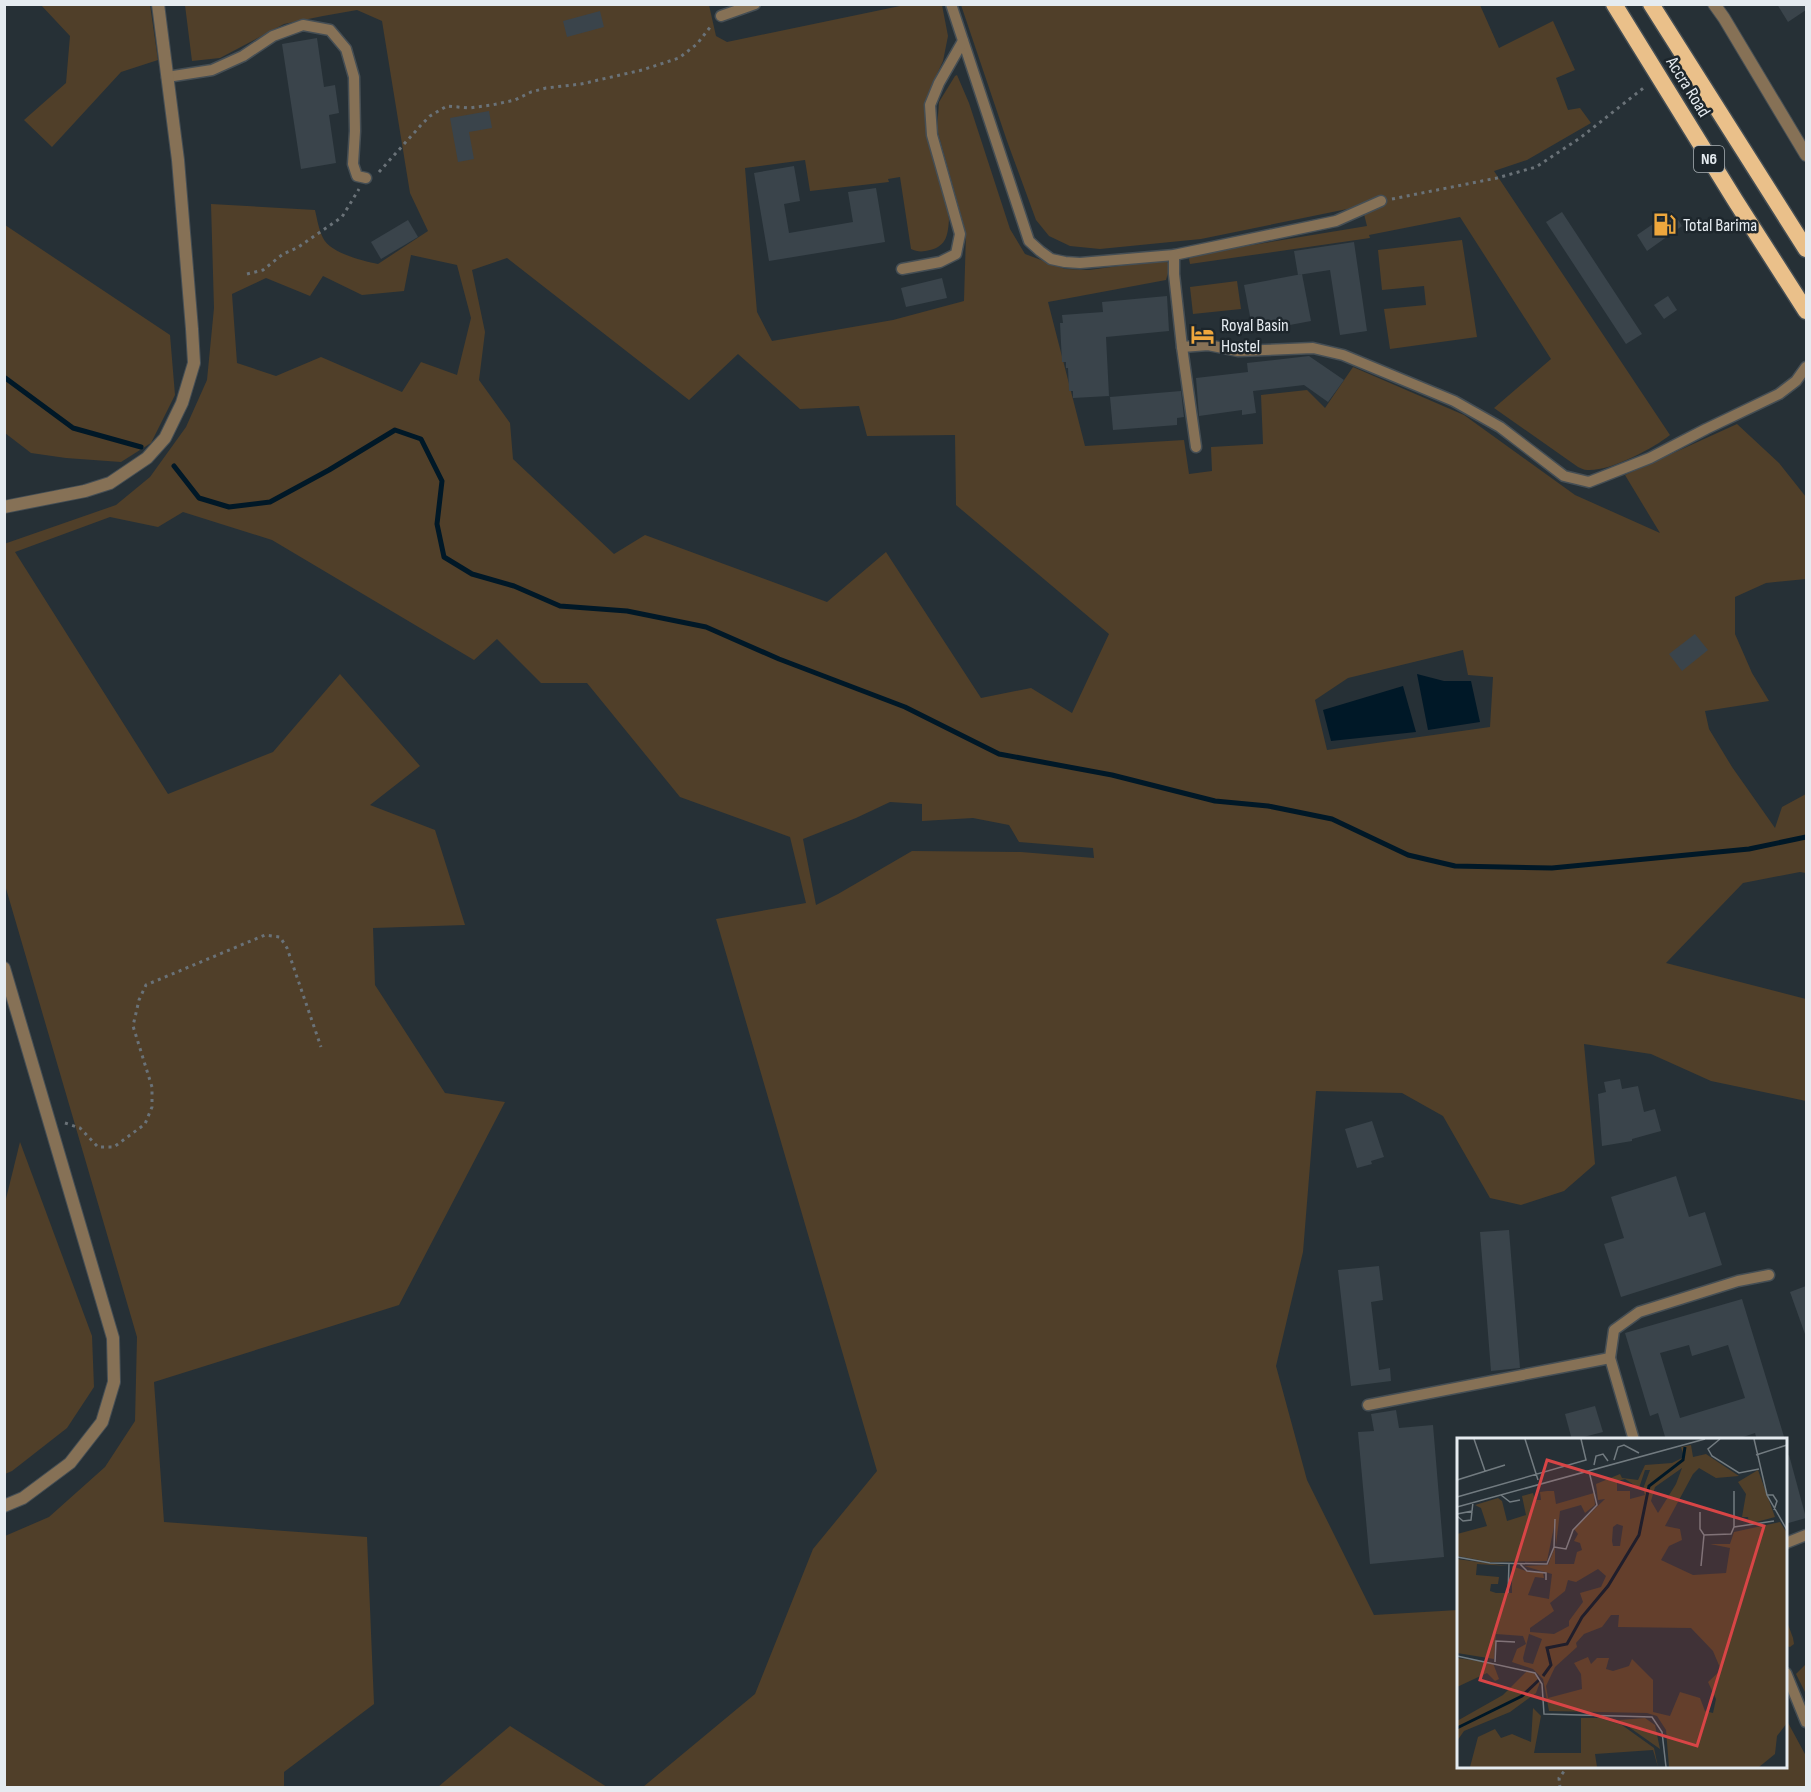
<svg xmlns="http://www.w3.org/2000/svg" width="1811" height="1792" font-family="'Sofia Sans Condensed',sans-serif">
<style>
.green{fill:#503f29;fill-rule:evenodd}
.water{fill:#001827}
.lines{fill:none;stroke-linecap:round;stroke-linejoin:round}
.stream{stroke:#001827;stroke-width:5}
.building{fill:#3a444b;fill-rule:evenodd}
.service-casing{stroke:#454e54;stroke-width:13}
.minor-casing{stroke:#454e54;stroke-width:14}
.trunk-casing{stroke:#454e54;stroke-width:19}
.path{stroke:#6a7278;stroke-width:3;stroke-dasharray:3 4.5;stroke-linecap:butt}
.service{stroke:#867156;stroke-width:10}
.minor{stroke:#867156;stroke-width:12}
.trunk{stroke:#eac08a;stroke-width:16}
.labels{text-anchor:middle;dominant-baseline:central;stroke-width:5;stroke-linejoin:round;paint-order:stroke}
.shield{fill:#1d262c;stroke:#a9b0b5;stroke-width:1.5}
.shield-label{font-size:16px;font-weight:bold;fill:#e5ebf0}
.street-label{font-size:18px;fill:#e5ebf0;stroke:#1d262c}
.poi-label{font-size:18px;fill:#e5ebf0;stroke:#1d262c;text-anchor:start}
.inset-river{fill:none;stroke:#001827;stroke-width:3}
.inset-road{fill:none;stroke:#727b80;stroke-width:1.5}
.view{fill:#d84546;fill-opacity:0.15;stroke:#d84546;stroke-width:3}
.inset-edge{fill:none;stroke:#e5ebf0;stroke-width:3}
</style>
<rect width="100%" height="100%" fill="#263036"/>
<g class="green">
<path d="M41 5H150L158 60 121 72 52 147 24 120 66 83 70 36Z"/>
<path d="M185 5H709L716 36 727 42 900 6 901 5H942L948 36 943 61 931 87 927 108 949 219C948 234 947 246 930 250 923 252 917 252 911 249L900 177 888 179 889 182 810 191 805 160 745 168 757 312 772 341 893 320 964 301 966 233 937 129 939 102 955 76 957 75 969 103 1010 229 1025 254 1065 269 1089 270 1156 261H1166L1170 265 1166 280 1048 302 1085 446 1184 440 1189 474 1212 471 1211 447 1263 444 1261 395 1307 390 1325 408 1353 367 1464 415 1575 495 1660 533 1625 475 1737 424 1779 463 1806 497V579L1766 583 1735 597V634L1752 673 1769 701 1705 711 1709 729 1732 767 1775 828 1782 807 1806 794V873L1800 872 1743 883 1666 963 1806 999V1101L1711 1081 1651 1054 1584 1044 1595 1164 1564 1191 1521 1205 1490 1198 1443 1116 1402 1093 1316 1091 1303 1252 1276 1366 1307 1480 1374 1615 1458 1610V1766H1786V1719L1806 1756V1787H643L755 1694 813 1549 877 1471 716 919 806 903 790 837 680 797 587 683H541L497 639 474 660 272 540 183 512 158 527 110 517 15 552 168 794 273 752 340 674 420 766 370 805 435 830 465 925 373 928 375 985 445 1093 505 1102 399 1305 154 1382 164 1522 367 1537 374 1704 284 1772V1787H5V1536L49 1517 105 1467 135 1421 137 1337 5 885 4 544 116 505 150 477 186 427 207 380 214 308 211 204 315 210C317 219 319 230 323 238 330 253 363 261 378 264L428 231 410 193 382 21 357 10 323 16 284 24 220 58 192 61ZM411 255 457 265 471 318 457 375 421 362 402 392 321 357 276 376 237 363 232 294 266 278 310 296 323 276 362 295 404 291ZM507 258 689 400 738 354 800 409 859 406 867 436 955 435 956 505 1109 634 1072 713 1031 688 981 698 886 552 827 602 645 535 614 554 513 459 510 423 479 380 485 332 472 270ZM1463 650 1468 675 1493 677 1490 727 1327 750 1315 700 1348 678ZM890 802 922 804V821L973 818 1009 825 1019 842 1093 848 1094 858 1021 852 912 851 838 894 816 905 803 839 856 818Z"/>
<path d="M961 5H1480L1499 48 1553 21 1575 70 1556 78 1568 110 1580 108 1591 123 1527 160 1494 171 1670 435C1654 448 1609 472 1587 470 1584 470 1581 468 1578 467L1494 408 1551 359 1460 217 1369 235 1370 238 1190 264 1189 259 1192 255 1367 226 1362 206 1201 239 1100 249 1070 246 1049 236 1036 220 1007 141Z"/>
<path d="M5 225 170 335 175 395 151 443 121 462 66 458 31 453 5 433Z"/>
<path d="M1462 240 1477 337 1390 349 1384 309 1426 305 1424 286 1382 290 1378 250Z"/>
<path d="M1237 281 1241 309 1193 314 1190 287Z"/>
<path d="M20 1142 92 1336 94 1387 67 1428 12 1471 5 1474 4 1207Z"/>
<path d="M1786 1619 1793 1638 1794 1644 1790 1647 1786 1646Z"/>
<path d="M1806 1664V1694L1796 1674Z"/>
<path d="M510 1726 607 1787H438Z"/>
</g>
<g class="water">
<path d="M1417 674 1444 681H1471L1480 722 1428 730Z"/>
<path d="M1403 686 1416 732 1331 741 1323 710Z"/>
</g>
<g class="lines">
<g class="stream">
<path d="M4 377 73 428 141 447"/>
<path d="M174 466 199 498 229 507 270 502 329 470 395 430 421 439 442 481 437 524 444 557 472 574 514 586 560 606 627 611 706 627 779 659 905 707 999 754 1112 775 1215 801 1268 806 1332 819 1408 855 1455 866 1552 868 1749 849 1806 837"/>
</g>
</g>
<g class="building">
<path d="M1777 4H1806V10L1788 22Z"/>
<path d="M600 11 604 27 567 37 563 21Z"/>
<path d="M317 38 324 87 335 85 339 113 329 115 336 163 301 169 282 44Z"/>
<path d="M489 111 492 128 469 132 474 159 458 162 450 118Z"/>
<path d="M794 166 800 201 784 204 789 233 853 222 848 192 876 188 885 242 769 261 754 173Z"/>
<path d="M1672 211 1682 226 1647 251 1637 235Z"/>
<path d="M1562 212 1642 334 1626 344 1546 222Z"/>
<path d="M408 220 418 237 381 259 371 242Z"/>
<path d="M1354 242 1367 331 1340 335 1330 270 1298 275 1294 251Z"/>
<path d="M1302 274 1311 321 1253 332 1244 285Z"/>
<path d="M942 278 947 298 906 307 901 288Z"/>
<path d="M1167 296 1169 331 1106 337 1109 396 1073 398V391H1069L1068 368H1066V362H1062L1060 323H1063L1062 315 1103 312 1102 302Z"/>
<path d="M1668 296 1677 310 1664 319 1654 305Z"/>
<path d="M1309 356 1344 380 1328 402 1304 385 1253 391 1256 413 1242 415V410L1199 416 1196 378 1248 372 1247 363Z"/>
<path d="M1181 391 1184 417 1177 418V425L1113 430 1110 397Z"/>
<path d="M1695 634 1708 650 1682 671 1669 654Z"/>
<path d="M1620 1079 1622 1089 1638 1086 1644 1112 1655 1109 1661 1131 1632 1139V1141L1602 1146 1598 1094 1606 1092 1604 1082Z"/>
<path d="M1372 1121 1384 1157 1371 1161 1372 1164 1357 1168 1345 1129Z"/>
<path d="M1676 1176 1689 1217 1705 1212 1722 1265 1621 1297 1604 1244 1624 1238 1611 1197Z"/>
<path d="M1509 1230 1520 1368 1491 1371 1480 1232Z"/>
<path d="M1379 1266 1383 1300 1371 1302 1379 1370 1390 1368 1391 1381 1351 1386 1338 1270Z"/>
<path d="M1806 1286V1334H1805L1790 1292Z"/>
<path d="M1742 1299 1785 1440H1757L1755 1433 1734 1440H1666L1658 1413 1650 1416 1625 1333ZM1689 1345 1692 1356 1728 1345 1745 1398 1680 1418 1660 1353Z"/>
<path d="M1595 1406 1603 1432 1572 1440 1565 1414Z"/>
<path d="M1396 1410 1399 1428 1433 1425 1444 1557 1370 1564 1358 1432 1374 1431 1371 1414Z"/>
<path d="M1789 1455 1806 1518 1785 1524V1456Z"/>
</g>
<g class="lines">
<defs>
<g id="service">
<path d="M951 4 1029 241 1040 251 1051 259 1065 262 1080 263 1174 255 1336 221 1381 201"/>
<path d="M721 16 755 4"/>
<path d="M167 77 212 70 243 56 273 36 303 25 330 30 346 49 354 77 355 131 353 164 357 176 366 178"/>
<path d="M1174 255V274L1182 347 1208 345 1238 351 1313 348 1343 355 1454 401 1500 427 1564 476 1589 482 1650 458 1706 429 1779 394 1796 381 1806 367"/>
<path d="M902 269 940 262 956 254 960 234 932 135 930 105 939 83 963 41"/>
<path d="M1182 347 1196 447"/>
<path d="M1368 1405 1610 1358"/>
<path d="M1634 1440 1610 1358 1614 1330 1639 1312 1738 1281 1769 1275"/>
<path d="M1786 1543 1806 1535"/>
<path d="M1786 1673 1806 1722"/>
</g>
<g id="minor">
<path d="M1714 4 1724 18 1806 155"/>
<path d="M4 507 85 491 110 483 147 458 165 438 182 403 194 363 192 329 178 160 158 4"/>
<path d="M4 968 113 1338 114 1382 102 1422 70 1463 23 1498 4 1506"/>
</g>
<g id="trunk">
<path d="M1614 4 1735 200 1806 311"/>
<path d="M1651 4 1806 249"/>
</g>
</defs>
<use href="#service" class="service-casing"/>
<use href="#minor" class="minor-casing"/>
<use href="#trunk" class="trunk-casing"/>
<g class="path">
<path d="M379 172 422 124 430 116 447 106 469 108 492 105 515 100 531 92 546 88 581 84 642 70 679 58 697 44 711 26"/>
<path d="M1392 199 1497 178 1536 167 1580 138 1646 86"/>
<path d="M247 274 263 270 283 254 297 248 342 217 359 189"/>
<path d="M65 1123 80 1128 98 1147H114L145 1124 152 1107V1087L133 1026 139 1000 146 985 265 935 280 937 287 948 321 1047"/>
<path d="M1560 1788 1559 1778 1568 1766"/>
</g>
<use href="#service" class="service"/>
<use href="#minor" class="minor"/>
<use href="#trunk" class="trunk"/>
</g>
<defs>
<symbol id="fuel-bare" viewBox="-9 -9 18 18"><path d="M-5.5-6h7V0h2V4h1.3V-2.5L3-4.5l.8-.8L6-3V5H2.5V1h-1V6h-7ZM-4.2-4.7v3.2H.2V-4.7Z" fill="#eea73d" stroke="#1d262c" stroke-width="2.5" paint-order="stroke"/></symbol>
<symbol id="hotel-bare" viewBox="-9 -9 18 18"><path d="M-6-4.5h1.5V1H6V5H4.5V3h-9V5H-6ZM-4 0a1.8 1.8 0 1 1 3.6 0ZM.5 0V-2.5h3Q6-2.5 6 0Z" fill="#eea73d" stroke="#1d262c" stroke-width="2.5" paint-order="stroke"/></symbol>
</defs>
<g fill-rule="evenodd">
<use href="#fuel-bare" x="1648" y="208" width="33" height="33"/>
<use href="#hotel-bare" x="1186" y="318" width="33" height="33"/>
</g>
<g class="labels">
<rect class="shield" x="1694" y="146" width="30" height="26" rx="4.5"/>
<g class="shield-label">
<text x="1709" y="159">N6</text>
</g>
<g class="street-label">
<text transform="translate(1688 87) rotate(58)">Accra Road</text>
</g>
<g class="poi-label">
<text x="1683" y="225">Total Barima</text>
<text x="1221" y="325">Royal Basin<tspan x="1221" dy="21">Hostel</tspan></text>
</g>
</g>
<g transform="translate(1457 1438)">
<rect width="330" height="330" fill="#263036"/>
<path d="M234 7 236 19 249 16 282 38 259 40 242 30 236 36 208 88 223 91 225 102 212 108 204 122 236 137 269 135 273 110 253 106H273L277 94 323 84 330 95V285L320 298 318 316 302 329H212L209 292 200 278 190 275 92 273 86 241 76 231 55 224 60 211 69 206 66 198 39 196 37 221 0 215V121L51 128 20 126 19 137 42 139 41 146H34L33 153 39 155H55V128L72 134 86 135 87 140 78 139 71 157 92 161 95 136 67 128 91 127 98 109V126H117L120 114 125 112 123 105 117 103 121 96 117 91 148 61 141 62 139 46 163 36 165 40 181 42 188 27 215 25 227 19 224 9ZM225 30 219 46 201 75 194 63 198 49ZM188 32H193L186 51 188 57 173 61V53H160V43L168 41 182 50ZM160 86 166 88 163 108H156L155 103 156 89ZM141 131 149 138 144 149 123 155 126 164 112 183V188L97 196 73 194V190L97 173 93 165 108 153 111 142 119 144ZM154 177H162L161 189 234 190 256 213 264 232 251 244 259 261 256 275 248 273 243 260 223 254 213 278 196 274V242L175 221 172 228 156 233 149 231 152 220H140L134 226 131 219 117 225 124 236 125 251 91 260 89 248 98 229 120 209 119 205 127 196 145 189ZM72 196 85 201 76 226 67 224 66 220ZM301 32 318 79 292 86 291 79H285L289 56 281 44ZM90 53H97L99 66 137 55 138 67 128 75 124 67 103 73 99 107 98 84 90 123 33 124 0 118V96L30 88 24 70 18 67 41 60 45 63 50 83 69 77 65 58 76 55 78 62H84L83 54ZM0 220 36 225 42 241 38 243 30 235 0 249ZM70 233 77 235 83 244 79 255 53 274 7 293 0 303V283L46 257ZM76 270 84 278 77 315H124V280H143L165 287 197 310 201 329 196 312 138 316 140 329H13L21 299 38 291 44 300 55 296 74 304ZM188 280 198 287 203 311 162 282Z" fill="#503f29" fill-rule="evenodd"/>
<path class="inset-river" d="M86 238 94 227 90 210 110 206 125 179 151 148 182 97 192 48 226 22 228 9M0 290 65 258 82 242"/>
<path class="inset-road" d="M17 1 28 33M68 1 81 42M263 1 251 11 255 18 282 35 302 31M297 1 310 57 330 92M299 17 330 7M157 22 161 9 167 7 182 15M137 27 139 18 146 16 151 23M0 42 48 27M44 57 53 64 63 62M310 57H316L320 63 317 72M0 59 129 22 124 1M0 69 248 1M243 74V91L247 97 274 96 277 89 317 83M0 76 15 73 16 64M0 78 6 83 14 82 15 73M277 89V53M97 109 109 111 116 92 140 67 132 33M0 119 33 125 90 126 97 109 98 81M63 126 70 133 89 135V142M244 128 247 97M51 155 52 126M0 218 78 235 85 246 87 276 195 279 205 294 209 329M38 224 39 203 58 204"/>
<path class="view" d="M90 22 307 88 240 308 23 242Z"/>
<rect width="330" height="330" class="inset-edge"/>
</g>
<rect width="1811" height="1792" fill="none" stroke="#e5ebf0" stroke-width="12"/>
</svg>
